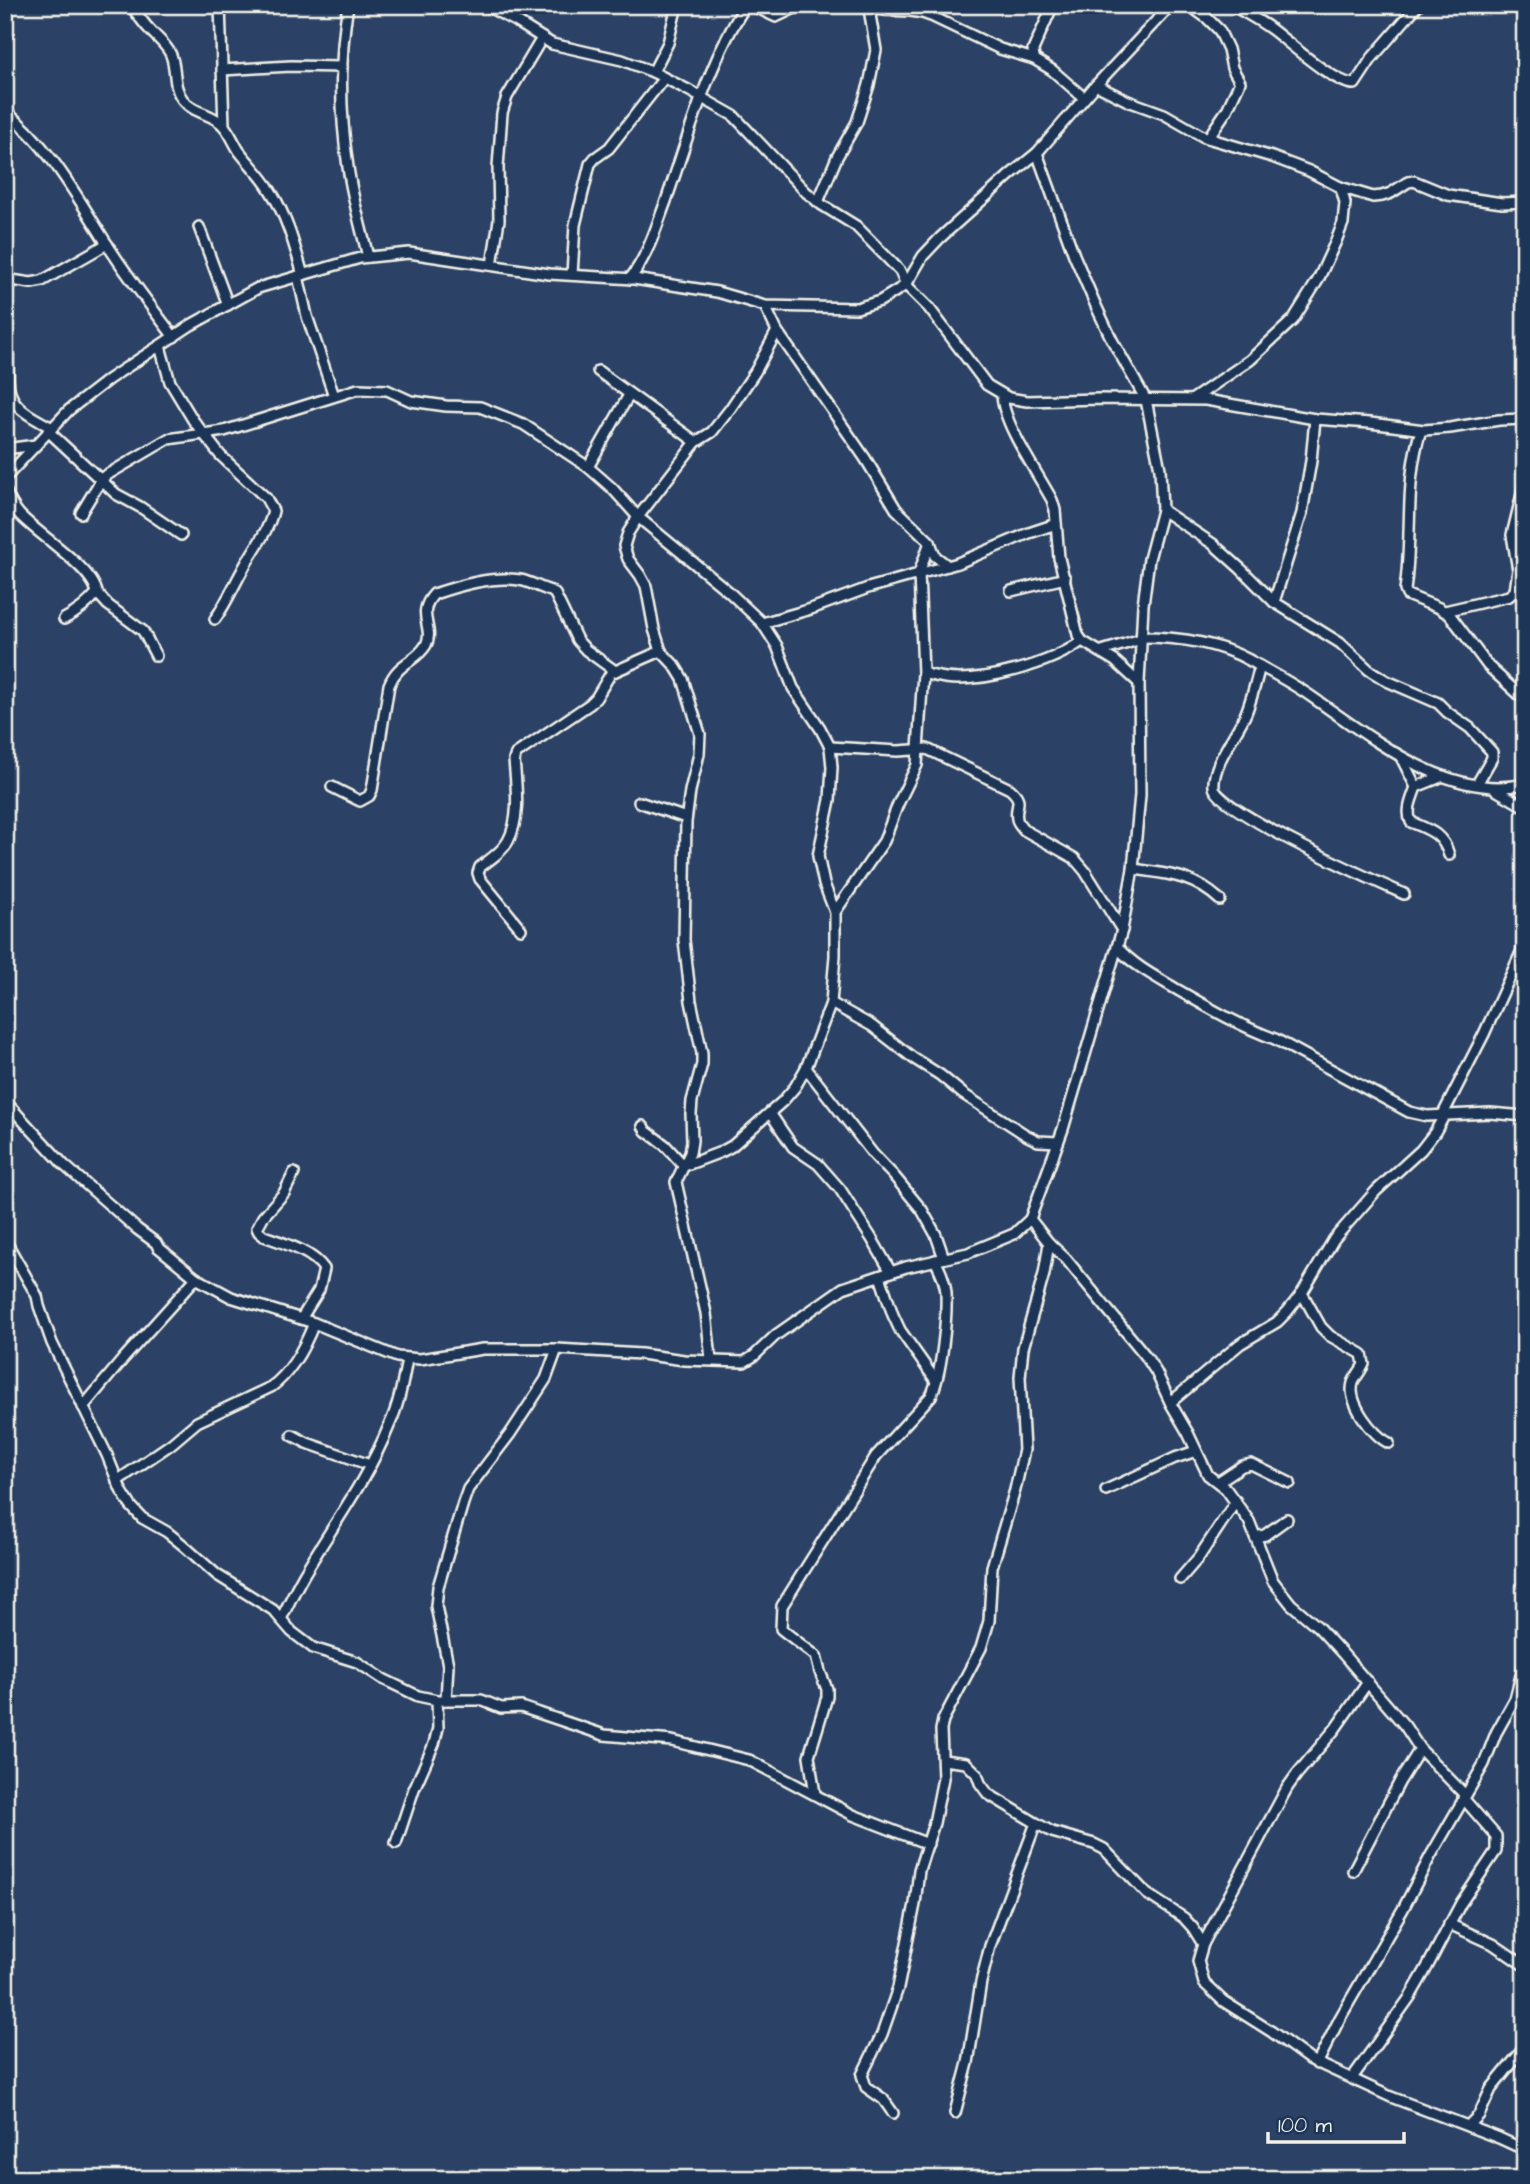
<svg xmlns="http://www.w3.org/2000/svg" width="1530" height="2184" font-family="'Architects Daughter',sans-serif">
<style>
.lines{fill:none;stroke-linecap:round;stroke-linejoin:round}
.minor-casing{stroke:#f4f1e8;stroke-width:14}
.minor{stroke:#1d3557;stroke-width:9}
</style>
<rect width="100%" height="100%" fill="#2b4266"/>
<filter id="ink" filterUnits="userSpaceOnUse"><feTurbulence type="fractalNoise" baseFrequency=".0143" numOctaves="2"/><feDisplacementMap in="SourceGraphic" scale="14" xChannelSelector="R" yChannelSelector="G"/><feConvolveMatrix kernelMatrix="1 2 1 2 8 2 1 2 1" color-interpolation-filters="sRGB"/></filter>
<g filter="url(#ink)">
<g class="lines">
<defs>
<g id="minor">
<path d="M131 5C137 14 143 23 150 30 158 39 166 44 171 55 177 70 172 86 183 100 194 114 212 113 223 125 231 133 234 144 240 152 250 165 262 176 270 190 286 214 295 247 303 275"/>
<path d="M220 5 224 126"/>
<path d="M348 5C339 58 340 114 348 167 352 197 361 227 368 257"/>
<path d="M485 5 517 22 552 44 622 60 653 72 688 90 734 116 806 192 822 205 856 226 900 271 906 285 929 308 987 385 1009 398 1027 401 1098 399 1206 400 1315 419 1370 423 1424 430 1450 428 1499 420 1525 419"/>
<path d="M751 5 776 17 801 5"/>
<path d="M862 5C884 15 908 6 931 16L1000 49 1034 59 1052 70 1084 98"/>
<path d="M1189 5 1207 18 1219 30 1228 49 1232 68 1240 82 1227 110 1208 138"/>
<path d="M1232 5C1245 13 1259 20 1271 29 1289 42 1335 85 1355 84L1372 58 1418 5"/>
<path d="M5 9 8 5"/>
<path d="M1034 59 1033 50 1053 5"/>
<path d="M222 70 291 66 342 67"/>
<path d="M653 72 668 43 677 5"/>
<path d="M1096 85 1128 101 1164 114 1204 137 1272 157 1309 171 1340 187 1343 195 1345 203 1343 223 1336 241 1318 280 1293 320 1250 360 1193 399"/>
<path d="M5 111C50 146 77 197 107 244 127 276 151 306 174 337"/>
<path d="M1340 187 1373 197 1382 196 1391 193 1408 182 1414 181 1448 195 1502 203 1525 202"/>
<path d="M818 202 837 157 857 122 869 85 876 50 869 9"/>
<path d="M199 227 228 305"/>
<path d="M492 265 499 220 498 167 502 113 507 97 542 38"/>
<path d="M572 275 575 225 590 164 595 158 609 148 664 78"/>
<path d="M298 276 307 316 334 396"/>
<path d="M5 279 31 283 42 281 107 244"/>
<path d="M630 279C648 255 656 228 666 201 688 138 709 60 746 5"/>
<path d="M5 296 10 281"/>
<path d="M765 306 777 331 865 458 896 509 930 542 919 573 923 673 917 765 898 804 884 841 835 912"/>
<path d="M8 339C9 357 4 386 14 401 22 413 40 421 52 428"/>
<path d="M160 346 170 382 193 420 220 455 266 498 273 511C268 533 252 551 242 571 233 587 226 604 215 619"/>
<path d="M598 371 696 442"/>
<path d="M1002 395C1003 424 1037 472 1052 500L1055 510 1059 558 1078 635 1082 641 1115 661 1139 683"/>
<path d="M1421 430C1404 483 1413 535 1405 590L1407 595 1439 608 1450 615 1488 666 1525 700"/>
<path d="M48 431 116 494 140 507 181 535"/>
<path d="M5 449 36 445"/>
<path d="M588 467 629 395"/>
<path d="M5 478 69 410 109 379 191 325 258 288 360 258 409 253 549 274 634 279 717 292 765 306 857 308 880 301 906 285 923 256 940 238 1010 175 1037 153 1096 85 1171 5"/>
<path d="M100 479 168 439 224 431 358 389 387 390 411 401 446 406 480 407 523 424 588 467 612 488 638 517 728 591 762 623 777 646 793 688 820 728 830 747 832 767 830 800 818 856 824 884 835 912V956L831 1003 806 1068 795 1087 783 1101 732 1146 721 1152 684 1166 665 1145 646 1131 643 1126"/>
<path d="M5 490C9 499 13 507 19 514 37 534 93 568 97 593 87 605 78 612 64 619"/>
<path d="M1162 510 1213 544 1241 569 1274 602 1340 643 1369 670 1387 681 1438 703 1447 712 1470 728 1492 752V758L1477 784"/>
<path d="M81 513 101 480"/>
<path d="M930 542 935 556 948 566"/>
<path d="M1011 591 1065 578"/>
<path d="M97 593 108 605 143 631 156 656"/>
<path d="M1274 602 1302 513 1311 461 1315 419"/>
<path d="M1445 611 1509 596 1515 591 1518 570 1512 535 1525 482"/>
<path d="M762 623 811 609 868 588 958 563 1029 533 1056 524"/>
<path d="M1141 637C1178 637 1216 642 1249 660 1269 671 1290 682 1309 695 1369 736 1448 802 1525 784"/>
<path d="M1102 651 1141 639"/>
<path d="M1260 666C1256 682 1252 698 1246 713 1237 734 1212 764 1214 787 1215 810 1377 882 1404 894"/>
<path d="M923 673C930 675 938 677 945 678 983 683 1051 664 1082 641"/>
<path d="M830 747 898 751 927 749 1010 789C1025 802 1014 805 1017 819 1017 822 1022 827 1024 830L1074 858 1085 871 1122 930"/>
<path d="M1401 757 1416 787C1412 799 1406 810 1411 822 1430 830 1443 834 1449 855"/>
<path d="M332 787 360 801 369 796 372 790 389 685C398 662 416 662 426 645 435 628 415 614 434 594 461 585 492 576 520 580 531 582 540 588 551 591L555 594 577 640 586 650 615 671"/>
<path d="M1416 787 1443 776"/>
<path d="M1496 790 1525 807"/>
<path d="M639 802 686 818"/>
<path d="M1133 869C1168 874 1193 875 1220 900"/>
<path d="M521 929 480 879 478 873 480 867C489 860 502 852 508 841 521 818 516 785 514 760L516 754 590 704 596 698 611 673 661 651"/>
<path d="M1118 948C1134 966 1156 977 1176 989 1209 1008 1240 1026 1275 1039L1409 1112 1427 1116 1490 1113 1525 1116"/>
<path d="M831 1003 872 1026 913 1058 940 1075 963 1094 1026 1135 1038 1141 1058 1142"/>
<path d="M806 1068 873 1154 894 1176 922 1210 936 1235 944 1258"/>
<path d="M5 1101 64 1165 137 1229 156 1243 158 1247 196 1278 231 1297 314 1323 397 1357 420 1359 483 1349H557L641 1354 684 1360 744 1362 754 1356 776 1335 843 1288 906 1267 968 1253 1014 1234 1030 1219 1063 1129 1122 930 1133 869 1140 795 1139 683 1143 605 1149 559 1162 510 1160 469 1146 400 1112 340 1096 306 1074 255 1037 153"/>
<path d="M770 1113 793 1147 818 1164 840 1189 872 1239 891 1272"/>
<path d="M1442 1116 1484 1034 1525 944"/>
<path d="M294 1173 284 1193 263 1217 257 1228 259 1232 264 1236C283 1243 312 1251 324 1269L319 1290 301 1319"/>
<path d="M1030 1219 1049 1243 1066 1259 1145 1355 1156 1372 1171 1404 1188 1433 1208 1475 1226 1489 1249 1521 1273 1581 1291 1604 1318 1627 1343 1654 1405 1726 1420 1749 1465 1795"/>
<path d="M5 1240 37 1296 39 1306 52 1343 107 1455 121 1490 131 1506 142 1518 167 1532 183 1545 217 1575 273 1610 292 1632 313 1648 357 1662 383 1679 418 1696 437 1700H481L501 1708 521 1707 604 1735 672 1741 749 1760 853 1815 928 1844"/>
<path d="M880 1276 893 1315 900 1330 936 1381"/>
<path d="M1302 1293 1321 1327 1330 1336 1362 1354 1364 1364C1361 1371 1355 1377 1353 1383 1347 1402 1373 1436 1389 1443"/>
<path d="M711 1359 706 1313 676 1182 690 1153 692 1141 691 1114 692 1101 702 1064V1053L691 1001 684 940 686 822 690 791 699 754 700 734 683 679 675 666 661 651 654 629 646 586 640 575 628 559 624 546 628 533 638 517 696 442 712 432 730 409 755 372 777 331"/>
<path d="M1171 1402 1240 1344 1277 1322 1287 1312 1302 1293 1334 1239 1376 1191 1421 1150 1435 1132 1444 1116"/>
<path d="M83 1407 124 1358 196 1278"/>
<path d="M292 1435 307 1443 370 1465"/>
<path d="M117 1481 171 1444 197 1422 271 1387C292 1372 305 1346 314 1323"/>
<path d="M1218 1482 1242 1466 1251 1464 1290 1483"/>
<path d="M1106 1490 1175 1458 1196 1451"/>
<path d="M1255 1537 1265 1535 1287 1519"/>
<path d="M1180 1579 1199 1557 1236 1501"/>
<path d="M281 1619C288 1605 295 1590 303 1576 332 1526 367 1480 389 1426 399 1405 403 1381 407 1359"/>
<path d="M1368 1682 1335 1729 1297 1774 1287 1788 1203 1944 1198 1961 1204 1983 1223 2001 1272 2032 1309 2059 1391 2097 1499 2138 1525 2150"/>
<path d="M446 1700 448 1665 436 1606 438 1587 463 1503 468 1489 510 1434 546 1379 557 1349"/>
<path d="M943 1760 966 1763 977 1774 980 1783 988 1794 1036 1823 1052 1832 1094 1844 1104 1849 1147 1894 1184 1918 1193 1928 1203 1944"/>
<path d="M815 1794 809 1756 827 1697V1689L820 1672 816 1656 781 1629 782 1606 876 1456 931 1396C942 1374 947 1317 946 1292 945 1280 940 1270 935 1260"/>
<path d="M396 1843 414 1789 434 1744 438 1728 437 1700"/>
<path d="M1353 1871 1400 1781 1420 1749"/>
<path d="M1449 1924 1493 1944 1525 1966"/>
<path d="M1317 2064 1340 2018 1403 1909 1430 1857 1484 1764 1496 1733 1515 1699 1525 1660"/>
<path d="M1352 2078 1410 1997 1425 1971 1461 1903 1496 1851V1836L1463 1798"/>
<path d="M893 2113 883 2099 866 2087 862 2075 882 2034 898 1988 915 1904 919 1870 934 1823 943 1778 941 1730 943 1720 981 1648 989 1621 992 1567 1015 1490 1024 1450 1020 1377 1023 1348 1044 1274 1049 1243"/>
<path d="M955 2113 968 2063 981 1982 990 1946 1036 1823"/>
<path d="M1468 2126 1479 2115 1491 2089 1525 2047"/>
</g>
</defs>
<use href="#minor" class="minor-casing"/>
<use href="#minor" class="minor"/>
</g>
</g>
<rect width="1530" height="2184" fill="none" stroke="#1d3557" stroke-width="28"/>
<rect x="14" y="14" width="1502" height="2156" fill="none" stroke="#f4f1e8" stroke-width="2.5" filter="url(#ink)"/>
<path d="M1268 2132v10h136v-10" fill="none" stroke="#f4f1e8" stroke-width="3.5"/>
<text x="1278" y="2132" font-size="21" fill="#f4f1e8" stroke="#1d3557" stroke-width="5" paint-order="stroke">100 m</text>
</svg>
